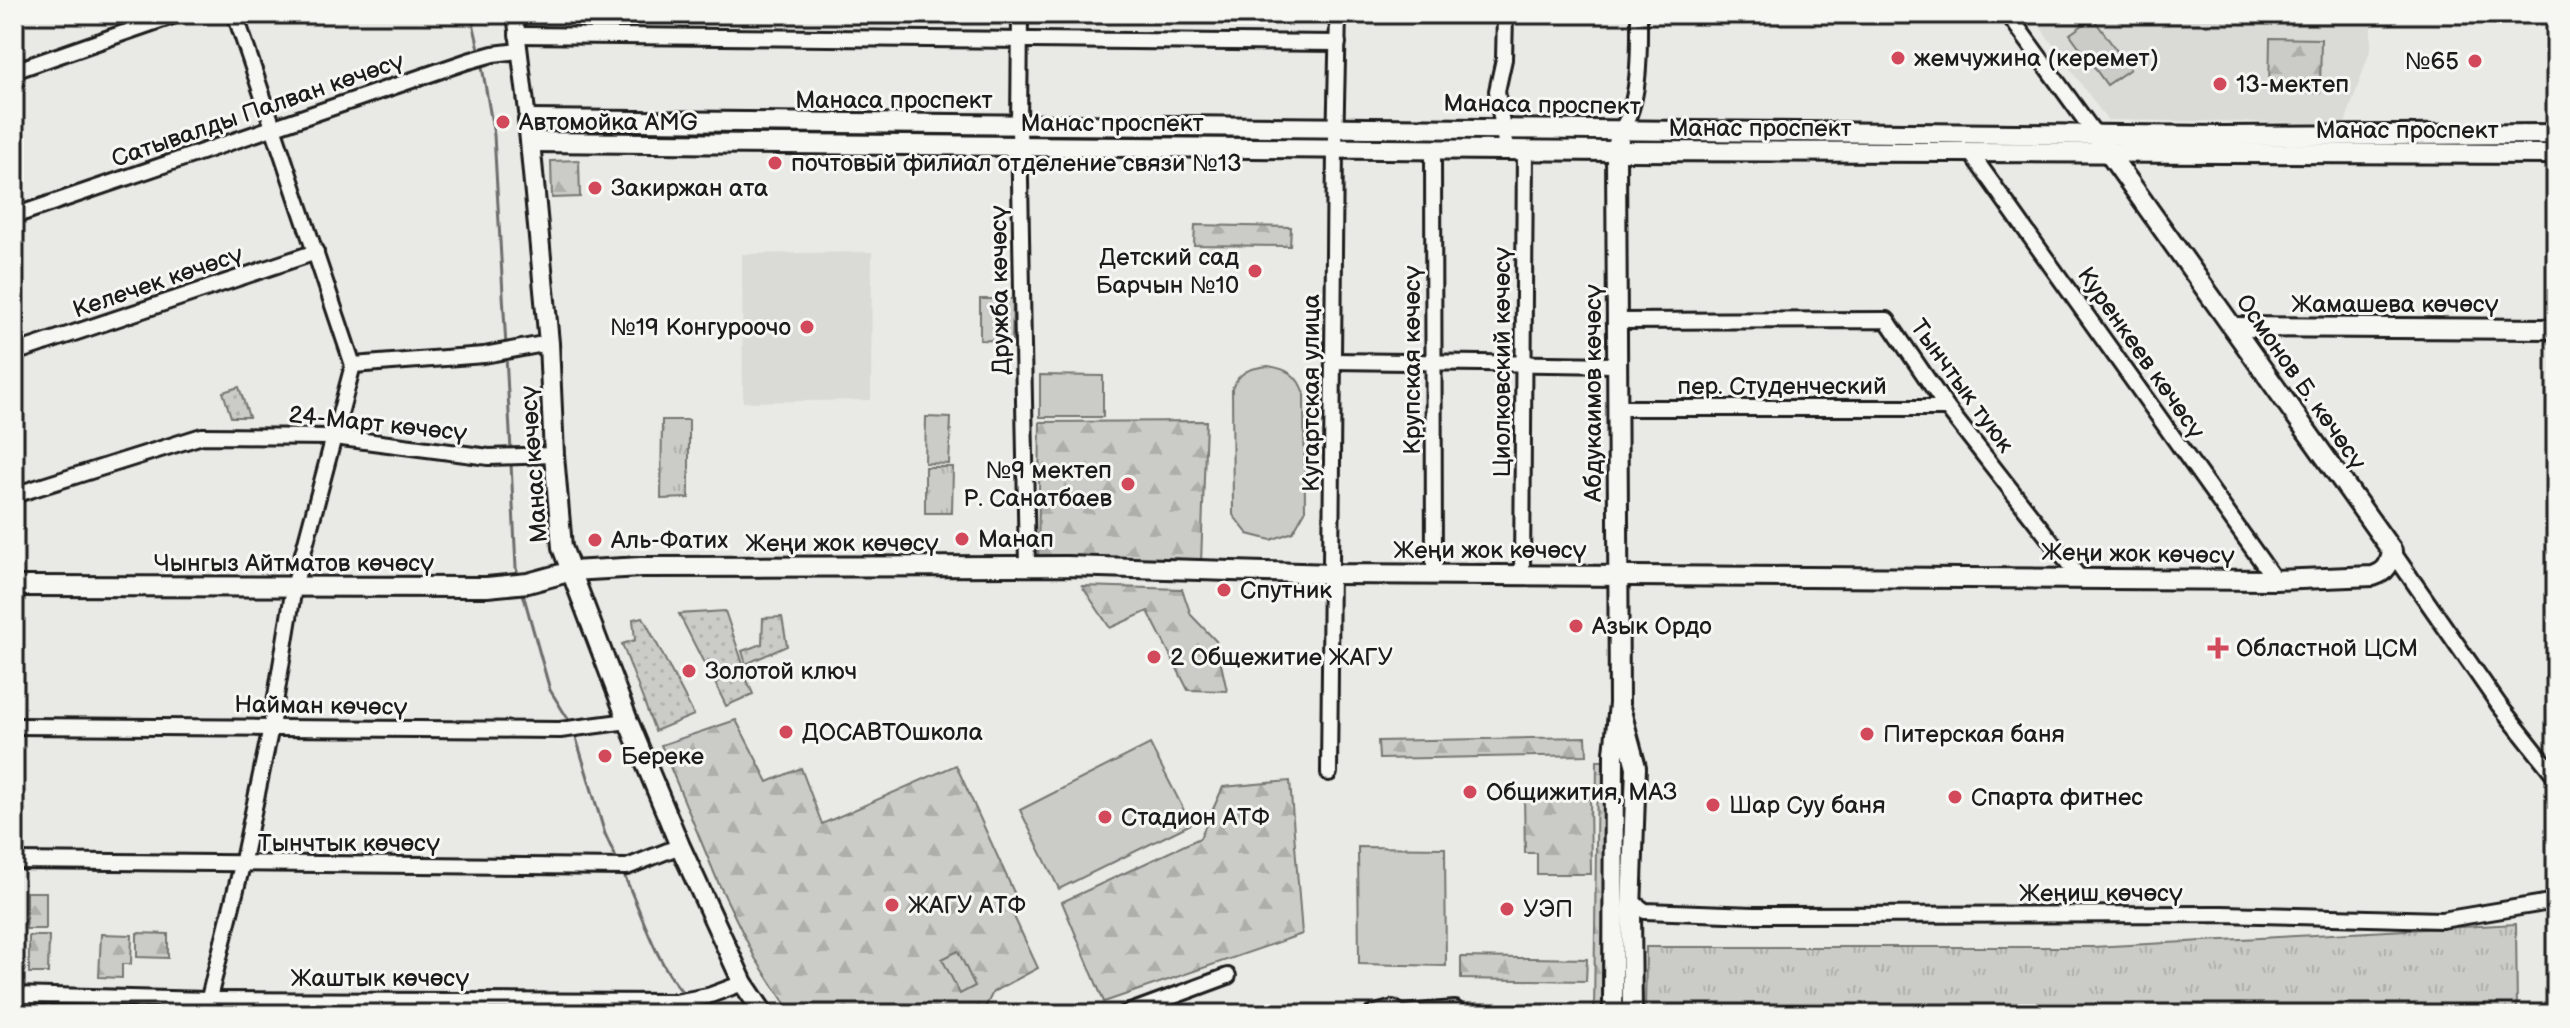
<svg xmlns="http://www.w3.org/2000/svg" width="2570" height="1028" font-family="'Balsamiq Sans',sans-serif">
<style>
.built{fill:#dadad6}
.grass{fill:url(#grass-dots);stroke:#747472;stroke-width:2}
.forest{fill:url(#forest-firs);stroke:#747472;stroke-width:2}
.park{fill:url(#park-tufts);stroke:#747472;stroke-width:2}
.garden{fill:#cbcbc7;stroke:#747472;stroke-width:2}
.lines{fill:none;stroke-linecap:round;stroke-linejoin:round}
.stream{stroke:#6d6d6c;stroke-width:3}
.minor-casing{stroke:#1c1c1c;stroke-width:20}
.major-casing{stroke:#1c1c1c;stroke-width:24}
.minor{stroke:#f6f6f2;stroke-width:14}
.major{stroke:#f6f6f2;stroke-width:18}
.poi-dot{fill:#d1495b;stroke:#f6f6f2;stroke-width:3}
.labels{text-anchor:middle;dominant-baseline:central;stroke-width:6;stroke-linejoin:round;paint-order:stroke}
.poi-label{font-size:24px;fill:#1c1c1c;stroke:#f6f6f2;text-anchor:start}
.street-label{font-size:24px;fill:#1c1c1c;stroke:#f6f6f2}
</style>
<defs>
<pattern id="grass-dots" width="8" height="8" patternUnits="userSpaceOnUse" patternTransform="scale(2)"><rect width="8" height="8" fill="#cbcbc7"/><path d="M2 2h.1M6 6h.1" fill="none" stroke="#aeaeaa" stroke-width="1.8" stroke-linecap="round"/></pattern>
<pattern id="forest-firs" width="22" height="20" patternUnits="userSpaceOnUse" patternTransform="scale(2)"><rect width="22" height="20" fill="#cbcbc7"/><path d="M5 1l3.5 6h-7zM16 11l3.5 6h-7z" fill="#aeaeaa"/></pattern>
<pattern id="park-tufts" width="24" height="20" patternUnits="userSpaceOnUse" patternTransform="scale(2)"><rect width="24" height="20" fill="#cbcbc7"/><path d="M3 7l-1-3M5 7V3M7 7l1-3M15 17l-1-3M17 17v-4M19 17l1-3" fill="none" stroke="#aeaeaa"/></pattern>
</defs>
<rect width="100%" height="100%" fill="#e9e9e5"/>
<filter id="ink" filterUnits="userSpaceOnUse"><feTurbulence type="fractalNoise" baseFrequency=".0125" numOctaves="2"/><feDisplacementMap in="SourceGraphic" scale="16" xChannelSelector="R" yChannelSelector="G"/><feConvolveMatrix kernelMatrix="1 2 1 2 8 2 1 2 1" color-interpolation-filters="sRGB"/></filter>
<g filter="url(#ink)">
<g class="built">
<path d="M2031 14H2371V48L2345 123 2107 120Z"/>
<path d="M872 252 871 400 743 402 742 254Z"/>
</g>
<g class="grass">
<path d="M239 387 249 417H231L223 392Z"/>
<path d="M725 611 743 664 711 677 679 614Z"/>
<path d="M643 617 694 715 655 731 622 644 635 640 633 619Z"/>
<path d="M782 617 787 646 746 664 742 651 762 644 763 618Z"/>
<path d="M743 671 753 694 726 706 715 683Z"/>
</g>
<g class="forest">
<path d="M2270 38 2321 39 2320 93 2269 92Z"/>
<path d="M556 127 822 129 823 132 820 137 556 134Z"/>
<path d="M845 131 1003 133V136L1000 139 847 136Z"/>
<path d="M1030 132 1314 133 1315 140 1030 138Z"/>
<path d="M579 160 580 197 552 198 551 161Z"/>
<path d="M1195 225 1291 227 1290 246 1194 245Z"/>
<path d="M1206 421 1201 563 1038 564 1040 422Z"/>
<path d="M1082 586 1182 589 1191 615 1216 641 1227 691 1188 690 1148 611 1110 628Z"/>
<path d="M736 720 768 782 801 768 822 824 956 765 1016 897 1010 908 1038 968 993 992 982 1014H792L755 958 718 882 661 745Z"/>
<path d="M1586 737 1587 755 1379 759 1378 741Z"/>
<path d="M1597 761H1604L1602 1014H1594Z"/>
<path d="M1290 781 1302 934 1104 1002 1062 902 1200 838 1223 787Z"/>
<path d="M1524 796H1590L1591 874H1537V853H1525Z"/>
<rect x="26" y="892" width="20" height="37"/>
<path d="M137 933 168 934V958L137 957Z"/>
<path d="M101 934 132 935 131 964H122V978L99 977Z"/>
<path d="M29 936H49L48 973H29Z"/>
<path d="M1461 957 1587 959 1586 981 1461 979Z"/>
</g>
<g class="park">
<path d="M980 299H1013L1012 341 980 340Z"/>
<path d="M662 420H689V498L661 499Z"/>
<path d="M925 467H953L952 513H925Z"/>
<path d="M2516 924 2517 1014H1645L1646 947H2092Z"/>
</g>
<g class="garden">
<path d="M2093 18 2130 69 2107 85 2070 34Z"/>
<path d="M1268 366C1288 369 1298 375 1304 394L1305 511 1293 532 1271 540 1248 534 1233 515 1232 388C1240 371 1250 368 1268 366Z"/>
<path d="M1040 375 1103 376V417H1040Z"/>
<path d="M926 417 951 418 949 464 925 463Z"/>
<path d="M1150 744 1191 824 1059 889 1020 810Z"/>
<path d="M1358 847 1445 848 1446 966 1359 964Z"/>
<path d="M958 951 975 986 960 994 942 959Z"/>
</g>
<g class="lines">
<g class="stream">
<path d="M471 14 480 53"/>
<path d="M481 61 494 135 506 347"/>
<path d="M506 355 511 451"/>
<path d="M511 463 516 568 519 579"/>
<path d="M522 590 550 690 571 724"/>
<path d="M574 731 605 834 617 860"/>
<path d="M622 871C642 912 654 961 685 995"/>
<path d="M693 1004 701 1014"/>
</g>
<defs>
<g id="minor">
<path d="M235 14 353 365"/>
<path d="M515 14 528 120"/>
<path d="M1020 14 1019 125 1027 566"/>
<path d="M1505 14 1504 59 1497 91 1506 149"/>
<path d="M2008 14 2095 134"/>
<path d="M517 35 1338 43"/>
<path d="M14 71 178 14"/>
<path d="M1621 130C1641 102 1639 48 1639 14"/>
<path d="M1433 148 1434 573"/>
<path d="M1970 152 2275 580"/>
<path d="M14 216 468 61 493 54 519 51"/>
<path d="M1616 321 1887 320 1947 408 2079 577"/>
<path d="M14 353 316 252"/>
<path d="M1333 361 1616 365"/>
<path d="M353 365 484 355 549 343"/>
<path d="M1617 408H1947"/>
<path d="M14 495 202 436 334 437 489 457 554 455"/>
<path d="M2392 551 2499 705 2556 777"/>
<path d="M1522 574 1525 150"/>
<path d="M14 726 560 730 628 721"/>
<path d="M1329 773 1335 148 1338 14"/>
<path d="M14 861 627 867 680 846"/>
<path d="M1631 901 1645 911 1754 915 2222 914 2442 920 2556 901"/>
<path d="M14 995 208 1000 676 1002 708 996 743 983"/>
<path d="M205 1014 242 865 271 727 294 587 353 365"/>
<path d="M1125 1014 1228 976"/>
<path d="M1372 1014 1393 1008 1401 1013 1455 1009"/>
</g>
<g id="major">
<path d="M531 142 1616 151 2556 154"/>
<path d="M2233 327 2556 329"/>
<path d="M14 586 487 587 528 583 572 571 641 567 1067 566 1332 574 2275 580 2373 576C2386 572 2390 565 2392 551L2095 134"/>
<path d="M1621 711 1636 767 1631 910 1632 1014"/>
<path d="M764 1014 743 983 680 846 628 721 562 547 554 455 549 343 528 120 2222 136 2556 134"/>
<path d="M1613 1014 1614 753 1619 704 1616 151 1619 140"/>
</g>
</defs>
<use href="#minor" class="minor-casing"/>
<use href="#major" class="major-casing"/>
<use href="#minor" class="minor"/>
<use href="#major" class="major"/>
</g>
</g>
<g class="poi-dot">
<circle cx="1898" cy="58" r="8"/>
<circle cx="2475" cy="61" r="8"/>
<circle cx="2220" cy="84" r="8"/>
<circle cx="503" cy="122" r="8"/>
<circle cx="775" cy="163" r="8"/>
<circle cx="595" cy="188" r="8"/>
<circle cx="1255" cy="271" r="8"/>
<circle cx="807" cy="327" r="8"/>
<circle cx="1128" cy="484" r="8"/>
<circle cx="962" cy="539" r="8"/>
<circle cx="595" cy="540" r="8"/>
<circle cx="1224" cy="590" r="8"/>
<circle cx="1576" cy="626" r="8"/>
<path d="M2214 636h8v8h8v8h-8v8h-8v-8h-8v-8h8z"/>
<circle cx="1154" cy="657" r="8"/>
<circle cx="689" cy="671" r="8"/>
<circle cx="786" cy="732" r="8"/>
<circle cx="1867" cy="734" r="8"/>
<circle cx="605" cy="756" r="8"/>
<circle cx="1470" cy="792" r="8"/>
<circle cx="1955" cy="797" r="8"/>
<circle cx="1713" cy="805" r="8"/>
<circle cx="1105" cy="817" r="8"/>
<circle cx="892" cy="905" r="8"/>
<circle cx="1507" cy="909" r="8"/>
</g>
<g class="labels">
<g class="poi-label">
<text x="1914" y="58">жемчужина (керемет)</text>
<text x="2459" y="61" text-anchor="end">№65</text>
<text x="2236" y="84">13-мектеп</text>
<text x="519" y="122">Автомойка AMG</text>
<text x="791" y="163">почтовый филиал отделение связи №13</text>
<text x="611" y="188">Закиржан ата</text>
<text x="1239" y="257" text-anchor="end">Детский сад<tspan x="1239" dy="28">Барчын №10</tspan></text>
<text x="791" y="327" text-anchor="end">№19 Конгуроочо</text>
<text x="1112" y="470" text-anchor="end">№9 мектеп<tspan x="1112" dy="28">Р. Санатбаев</tspan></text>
<text x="978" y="539">Манап</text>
<text x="611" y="540">Аль-Фатих</text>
<text x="1240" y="590">Спутник</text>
<text x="1592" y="626">Азык Ордо</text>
<text x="2236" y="648">Областной ЦСМ</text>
<text x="1170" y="657">2 Общежитие ЖАГУ</text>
<text x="705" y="671">Золотой ключ</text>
<text x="802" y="732">ДОСАВТОшкола</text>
<text x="1883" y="734">Питерская баня</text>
<text x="621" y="756">Береке</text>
<text x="1486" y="792">Общижития, МАЗ</text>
<text x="1971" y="797">Спарта фитнес</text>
<text x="1729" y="805">Шар Суу баня</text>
<text x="1121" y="817">Стадион АТФ</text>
<text x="908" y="905">ЖАГУ АТФ</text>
<text x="1523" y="909">УЭП</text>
</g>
<g class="street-label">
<text x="894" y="100">Манаса проспект</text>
<text transform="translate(1542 105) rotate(1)">Манаса проспект</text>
<text transform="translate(258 110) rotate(-19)">Сатывалды Палван көчөсү</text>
<text x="1112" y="123">Манас проспект</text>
<text x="1760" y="128">Манас проспект</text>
<text x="2407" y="130">Манас проспект</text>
<text transform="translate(158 282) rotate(-19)">Келечек көчөсү</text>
<text transform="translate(1000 290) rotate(-91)">Дружба көчөсү</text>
<text x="2395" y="304">Жамашева көчөсү</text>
<text transform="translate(2141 353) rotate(55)">Куренкеев көчөсү</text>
<text transform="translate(1412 360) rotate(-90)">Крупская көчөсү</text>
<text transform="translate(1502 362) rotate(-90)">Циолковский көчөсү</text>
<text transform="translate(2301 382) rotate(55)">Осмонов Б. көчөсү</text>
<text x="1782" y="386">пер. Студенческий</text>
<text transform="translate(1962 386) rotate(54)">Тынчтык туюк</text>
<text transform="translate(1311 393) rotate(-90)">Кугартская улица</text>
<text transform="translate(1593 393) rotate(-90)">Абдукаимов көчөсү</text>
<text transform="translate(378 424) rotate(6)">24-Март көчөсү</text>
<text transform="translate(534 464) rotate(-94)">Манас көчөсү</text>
<text x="842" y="543">Жеңи жок көчөсү</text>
<text x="1490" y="550">Жеңи жок көчөсү</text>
<text transform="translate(2138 554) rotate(1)">Жеңи жок көчөсү</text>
<text x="294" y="563">Чынгыз Айтматов көчөсү</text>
<text transform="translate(321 706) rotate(1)">Найман көчөсү</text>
<text x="349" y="843">Тынчтык көчөсү</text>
<text x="2101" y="893">Жеңиш көчөсү</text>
<text x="380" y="978">Жаштык көчөсү</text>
</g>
</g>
<rect width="2570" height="1028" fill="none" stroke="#f6f6f2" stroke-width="48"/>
<rect x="24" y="24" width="2522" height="980" fill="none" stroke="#1c1c1c" stroke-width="3" filter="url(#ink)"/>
</svg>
